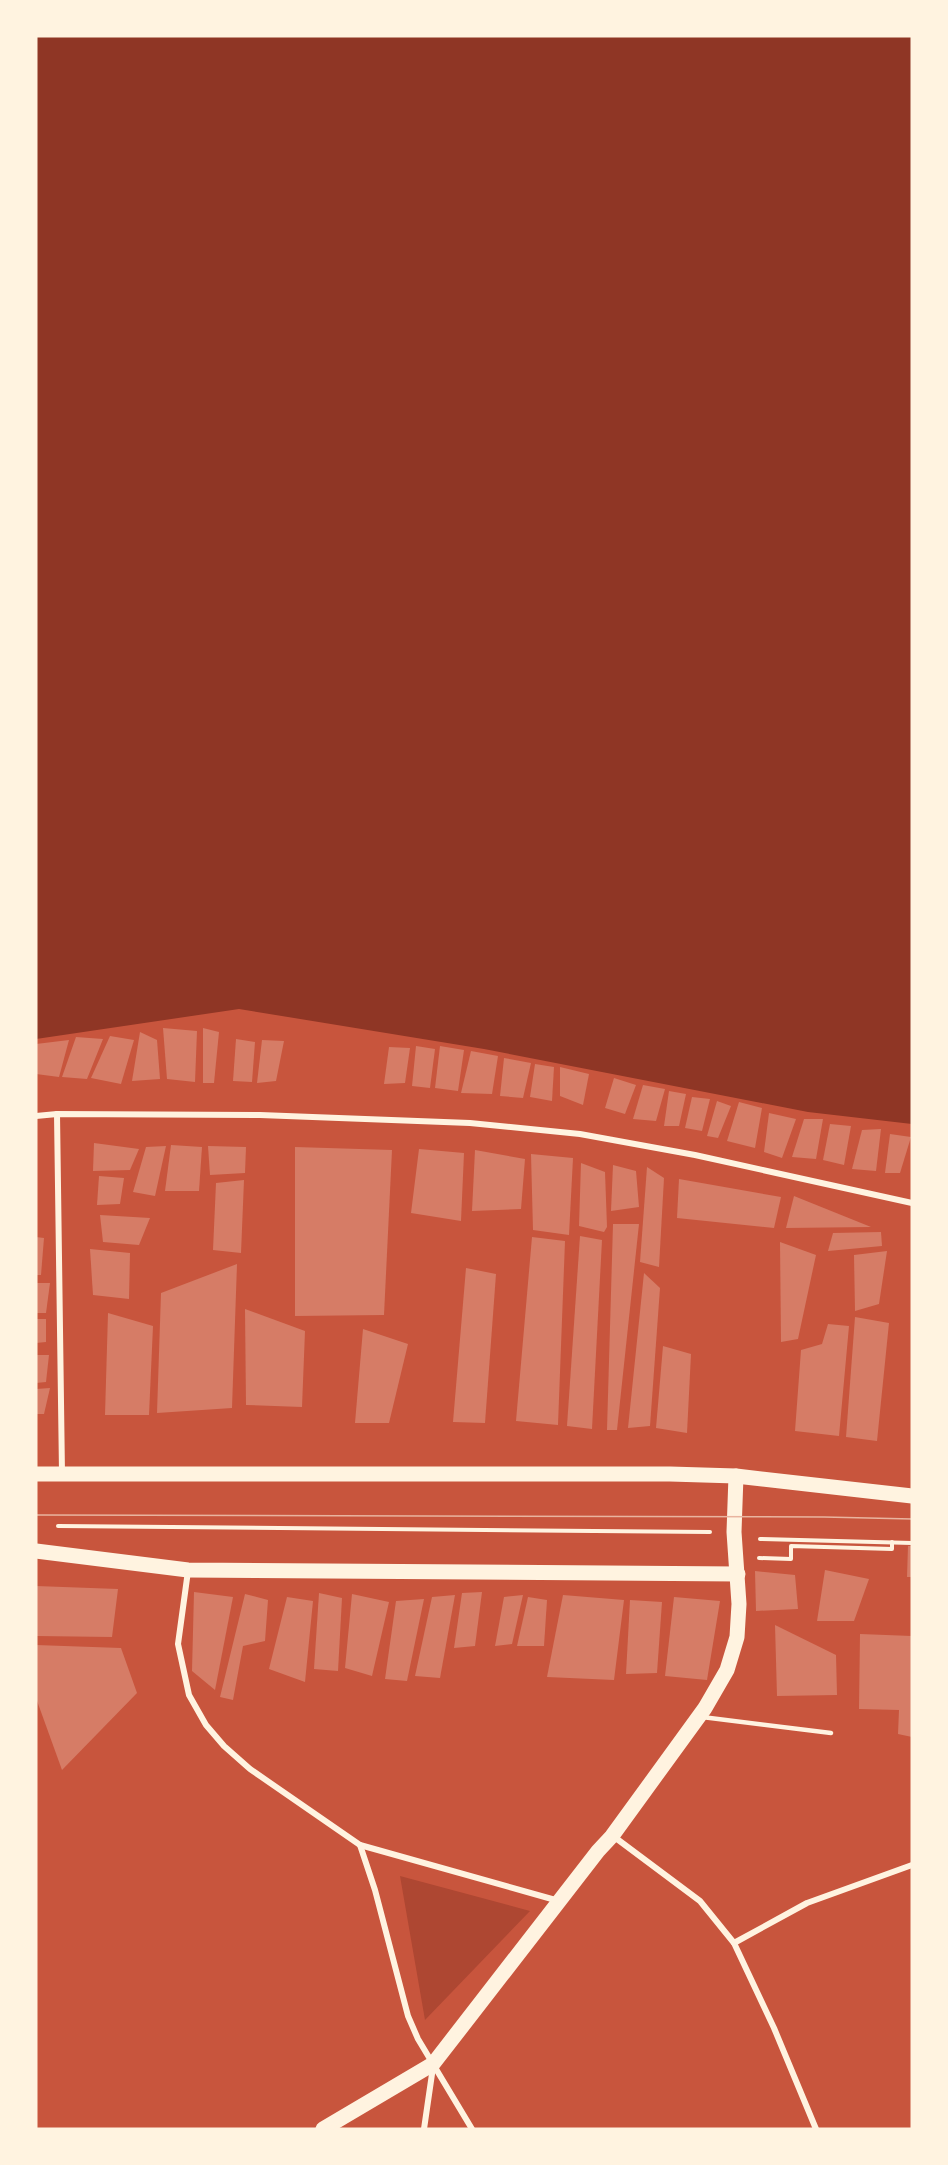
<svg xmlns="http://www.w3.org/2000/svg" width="948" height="2165" font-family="'Titillium Web',sans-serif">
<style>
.green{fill:#ae4732}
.water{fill:#8f3625}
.building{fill:#d67c66}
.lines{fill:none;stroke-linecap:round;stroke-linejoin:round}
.path{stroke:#fff3e0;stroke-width:4}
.service{stroke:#fff3e0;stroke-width:4.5}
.minor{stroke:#fff3e0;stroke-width:6}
.primary{stroke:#fff3e0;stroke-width:15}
.tram{stroke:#e9b49f;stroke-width:1.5}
</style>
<rect width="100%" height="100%" fill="#c8553d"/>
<path class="green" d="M400 1876 530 1911 425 2020Z"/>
<path class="water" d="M36 36H912V1124L808 1112 484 1049 239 1009 36 1039Z"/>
<g class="building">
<path d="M163 1028 197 1031 195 1082 167 1079Z"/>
<path d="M203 1028 219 1032 214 1083H203Z"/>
<path d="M140 1032 157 1040 160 1079 132 1081Z"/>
<path d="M110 1036 134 1040 121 1084 91 1078Z"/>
<path d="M76 1037 103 1039 87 1079 62 1077Z"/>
<path d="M236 1039 255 1042 252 1082 233 1081Z"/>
<path d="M69 1040 59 1077 36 1074V1044Z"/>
<path d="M262 1040 284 1041 276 1081 257 1083Z"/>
<path d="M416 1046 435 1049 430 1088 412 1086Z"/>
<path d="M440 1046 464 1050 458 1091 435 1088Z"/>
<path d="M389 1047 410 1048 405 1083 384 1084Z"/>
<path d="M471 1051 498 1056 492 1094 461 1093Z"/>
<path d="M504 1058 531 1063 523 1098 500 1096Z"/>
<path d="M535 1064 554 1067 552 1101 530 1097Z"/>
<path d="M560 1067 589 1074 583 1105 560 1096Z"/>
<path d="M614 1078 636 1085 625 1114 605 1108Z"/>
<path d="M643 1085 665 1089 656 1121 633 1119Z"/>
<path d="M669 1091 686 1094 679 1126H664Z"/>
<path d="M692 1097 710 1099 702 1131 685 1128Z"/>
<path d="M717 1101 731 1106 718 1138 707 1136Z"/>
<path d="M739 1102 762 1108 755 1148 727 1141Z"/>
<path d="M769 1113 796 1119 782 1158 764 1152Z"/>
<path d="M804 1119H823L816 1159 792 1157Z"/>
<path d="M830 1124 851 1126 844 1165 823 1160Z"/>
<path d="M881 1129 876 1171 852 1169 862 1130Z"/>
<path d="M890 1134 911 1137 900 1173H885Z"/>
<path d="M94 1143 139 1149 130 1170 93 1171Z"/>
<path d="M171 1145 202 1147 199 1191H165Z"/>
<path d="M166 1146 155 1196 133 1192 146 1147Z"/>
<path d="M208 1146 246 1147 245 1173 210 1175Z"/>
<path d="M295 1147 392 1150 384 1315 295 1316Z"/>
<path d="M419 1149 464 1153 461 1221 411 1213Z"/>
<path d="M475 1150 525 1159 521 1209 472 1211Z"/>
<path d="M531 1154 573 1158 569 1235 533 1230Z"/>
<path d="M581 1163 605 1172 607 1227 604 1232 579 1226Z"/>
<path d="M613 1165 636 1171 639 1207 611 1211Z"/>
<path d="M647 1167 664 1178 659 1267 640 1262Z"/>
<path d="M99 1176 124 1178 120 1204 97 1205Z"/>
<path d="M679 1179 781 1197 774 1228 677 1218Z"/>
<path d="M244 1180 241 1253 213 1250 216 1183Z"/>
<path d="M794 1196 871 1227 786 1228Z"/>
<path d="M100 1215 150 1218 139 1245 103 1242Z"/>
<path d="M613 1224H639L617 1430H607Z"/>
<path d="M881 1232 882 1246 828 1251 833 1233Z"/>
<path d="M580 1236 602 1240 592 1429 567 1426Z"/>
<path d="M36 1237 44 1238 41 1275H36Z"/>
<path d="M532 1237 565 1241 558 1425 516 1421Z"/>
<path d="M780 1242 816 1255 798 1339 781 1342Z"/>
<path d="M90 1249 130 1253 129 1299 93 1295Z"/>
<path d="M887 1251 879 1304 855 1311 854 1255Z"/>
<path d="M237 1264 232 1408 157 1413 161 1293Z"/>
<path d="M466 1268 496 1274 485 1423 453 1422Z"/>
<path d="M644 1273 660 1288 650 1426 628 1428Z"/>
<path d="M36 1283H50L46 1313H36Z"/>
<path d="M245 1309 305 1331 302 1407 246 1405Z"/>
<path d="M108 1313 153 1326 149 1415H105Z"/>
<path d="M855 1317 889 1323 877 1441 846 1437Z"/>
<path d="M36 1319H46V1342L36 1343Z"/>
<path d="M828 1324 849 1326 839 1436 795 1431 801 1350 822 1344Z"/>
<path d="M363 1329 408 1344 389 1423H355Z"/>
<path d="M663 1346 691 1354 687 1433 656 1428Z"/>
<path d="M36 1355H49L46 1382 36 1383Z"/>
<path d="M50 1388 44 1414H36V1389Z"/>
<path d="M908 1546H912V1577H907Z"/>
<path d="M825 1570 869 1579 854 1621H817Z"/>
<path d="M755 1571 795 1575 798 1609 756 1611Z"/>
<path d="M36 1586 118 1589 112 1637 36 1636Z"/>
<path d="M194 1592 233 1597 215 1690 192 1671Z"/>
<path d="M482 1592 475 1646 454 1648 462 1593Z"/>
<path d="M319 1593 342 1598 338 1671 314 1669Z"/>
<path d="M245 1594 268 1600 265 1641 243 1646 233 1700 220 1697Z"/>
<path d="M352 1594 389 1602 372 1676 345 1668Z"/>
<path d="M455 1595 440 1678 415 1676 432 1597Z"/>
<path d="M523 1595 512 1644 495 1646 504 1597Z"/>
<path d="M563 1595 624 1600 614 1680 547 1677Z"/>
<path d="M287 1597 313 1601 305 1682 269 1669Z"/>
<path d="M528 1597 547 1600 544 1646H517Z"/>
<path d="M674 1597 720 1601 707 1680 665 1676Z"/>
<path d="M424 1599 407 1681 385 1679 396 1601Z"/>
<path d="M630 1600 662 1602 657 1673 626 1674Z"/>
<path d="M775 1625 836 1655 837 1695 777 1696Z"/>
<path d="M860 1634 912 1636V1737L898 1734 899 1710 859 1709Z"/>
<path d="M36 1645 121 1648 137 1693 62 1770 36 1698Z"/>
</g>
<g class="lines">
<g class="path">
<path d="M58 1526 710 1532"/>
<path d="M760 1539 912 1543"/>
<path d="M759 1558 791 1559V1546L892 1549V1542"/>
</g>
<path class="service" d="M702 1717 831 1733"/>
<g class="minor">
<path d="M57 1114 62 1473"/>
<path d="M36 1116 57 1114 260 1115 470 1123 580 1134 695 1155 912 1203"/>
<path d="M188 1571 178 1644 189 1695 206 1725 224 1746 250 1769 360 1845 559 1901"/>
<path d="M613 1836 700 1901 734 1943 774 2028 816 2129"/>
<path d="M360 1845 375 1890 408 2016 418 2039 472 2129"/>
<path d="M734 1943 807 1903 912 1865"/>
<path d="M424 2129 433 2067"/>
</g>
<g class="primary">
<path d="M36 1474H670L736 1476 912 1496"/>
<path d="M36 1551 188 1570 738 1574"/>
<path d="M323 2129 433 2064 598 1851 612 1836 705 1708 727 1670 737 1637 739 1604 734 1532 736 1476"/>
</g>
<path class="tram" d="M36 1515 824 1517 912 1519"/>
</g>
<rect width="948" height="2165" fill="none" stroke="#fff3e0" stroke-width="75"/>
</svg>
